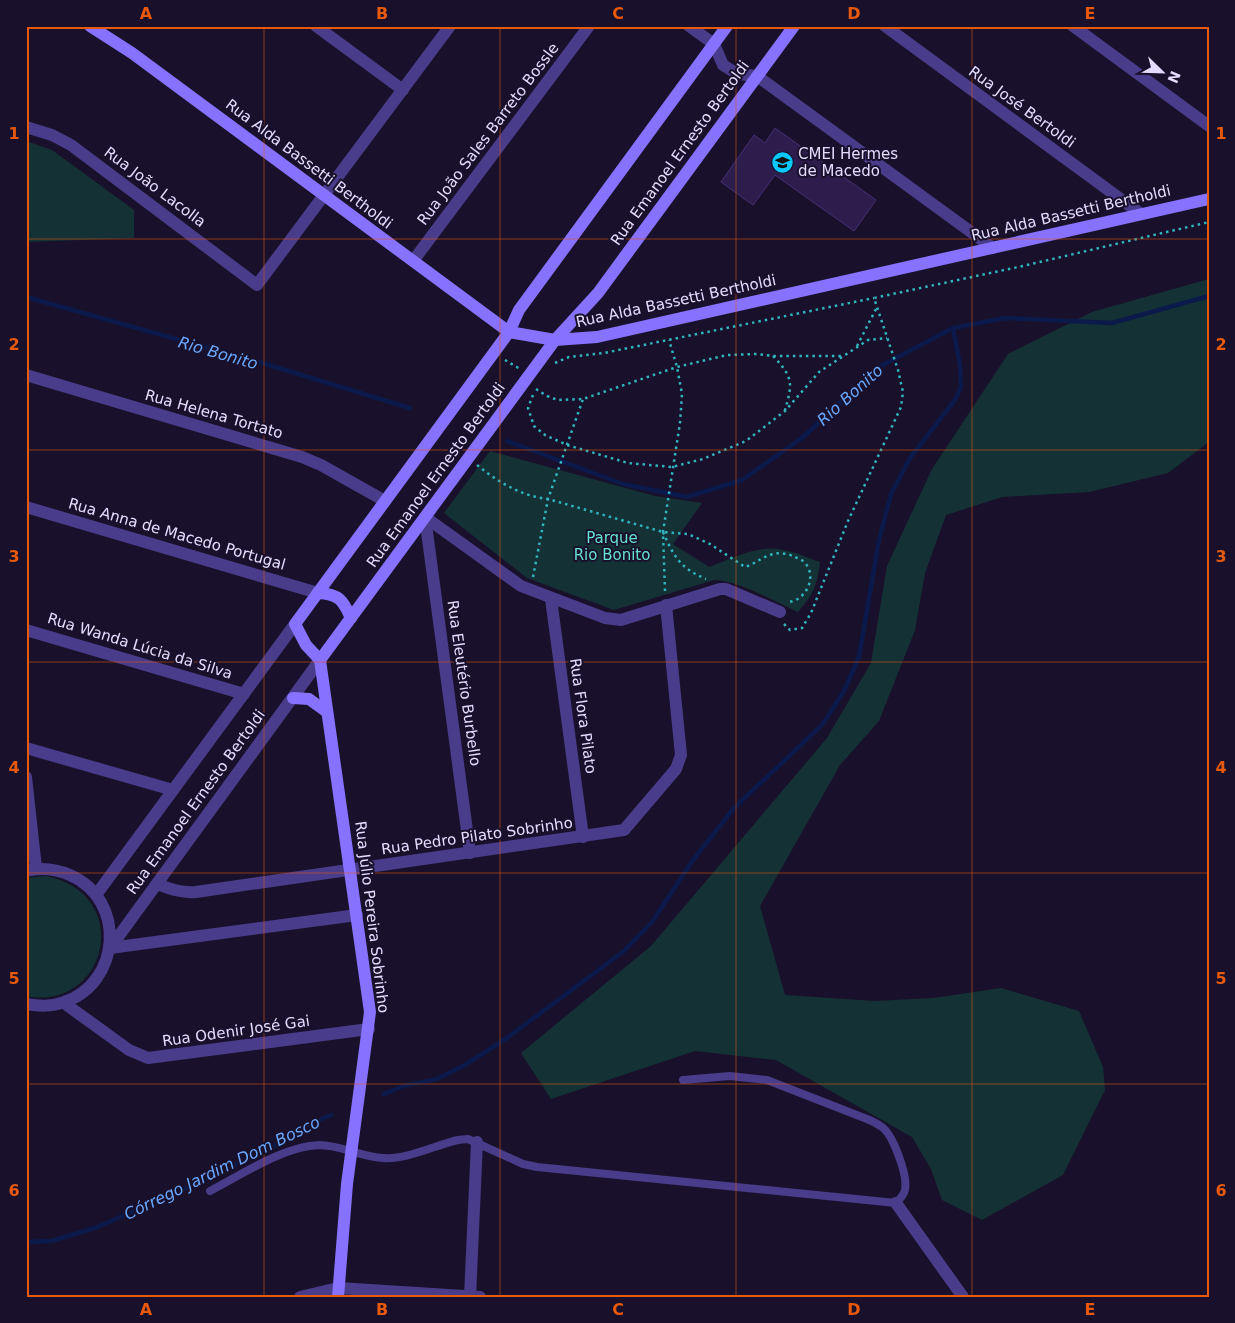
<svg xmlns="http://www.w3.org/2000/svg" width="1235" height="1323" font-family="'DejaVu Sans',sans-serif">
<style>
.green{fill:#143235}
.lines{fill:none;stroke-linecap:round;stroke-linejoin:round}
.stream{stroke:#0b1a4a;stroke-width:4.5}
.building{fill:#2c1d4c;stroke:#472f78}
.path{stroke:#30b5be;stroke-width:2.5;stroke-dasharray:2.5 4;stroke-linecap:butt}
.lane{stroke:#493c8a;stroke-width:8}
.street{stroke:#493c8a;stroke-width:12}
.secondary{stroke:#8772ff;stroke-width:12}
.grid{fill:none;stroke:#e8590c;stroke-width:1;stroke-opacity:0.55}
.labels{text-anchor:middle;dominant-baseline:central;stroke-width:4;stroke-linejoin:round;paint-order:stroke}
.street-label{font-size:15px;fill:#e4dbff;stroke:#19112b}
.poi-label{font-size:15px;fill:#e4dbff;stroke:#19112b;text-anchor:start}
.park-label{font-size:15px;fill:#65e1d2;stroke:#19112b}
.water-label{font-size:16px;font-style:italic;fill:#69a7ff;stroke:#19112b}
.neatline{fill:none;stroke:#e8590c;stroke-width:2}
.grid-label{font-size:16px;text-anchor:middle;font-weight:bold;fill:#e8590c}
</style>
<rect width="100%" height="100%" fill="#19112b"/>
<g class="green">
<path d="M26 141 52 150 134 210V238L26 242Z"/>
<path d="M1209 279V442L1168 473 1089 492 1002 497 946 515 925 573 915 630 879 721 840 765 760 906 785 995 875 1001 934 998 1001 988 1079 1011 1103 1067 1105 1090 1063 1175 982 1220 942 1200 931 1169 912 1137 776 1060 695 1051 551 1099 521 1053 651 946 827 738 871 663 887 566 932 469 1008 354 1092 312Z"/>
<path d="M490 451 655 496 702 503 673 544 709 567C732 559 758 544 783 550 796 552 808 558 820 562 817 586 814 593 798 612 776 602 737 580 714 580L614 610 527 578 444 513Z"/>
<path d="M46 876C136 895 106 1012 26 996V878Z"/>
</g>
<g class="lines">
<g class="stream">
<path d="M26 297 262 363 410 408"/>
<path d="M507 441 623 484 687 497 742 480 802 438 877 368 953 328 1005 318 1112 323 1209 296"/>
<path d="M384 1094 403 1086 437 1079 465 1065 507 1038 624 951 652 922 693 860 734 808 822 725 844 691 859 657 879 540 891 494 910 458 955 400 961 387 960 365 953 328"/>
<path d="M26 1242 51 1241 95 1228 191 1186 276 1145 301 1128 331 1115"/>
</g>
</g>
<path class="building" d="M775 128 876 200 854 231 775 175 753 205 721 182 754 135 765 143Z"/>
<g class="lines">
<g class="path">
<path d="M857 346 876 309"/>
<path d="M773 356C793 377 793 383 785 410"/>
<path d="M505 360 520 369"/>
<path d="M555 363 569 357 604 353 874 298"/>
<path d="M536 389 547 396 558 400 583 399 677 367 727 355 757 354 773 356H841"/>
<path d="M533 395 528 408 534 426 545 435 567 445 628 463 672 467 703 459 746 441 785 411 819 372 868 340 887 338"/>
<path d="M477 465C498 482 521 496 548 499L663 532 688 534 710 544 745 567C755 564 763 556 774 554 779 552 788 554 793 556 796 558 801 559 803 561 819 575 806 601 788 602"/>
<path d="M663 532C674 557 680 568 706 579"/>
<path d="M533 577 548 499 583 399"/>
<path d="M665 591 663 532 680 423 682 394 677 367 669 340"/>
<path d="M784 624 790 630 802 628 811 613 848 521 901 407 903 392 898 370 874 298 1023 266 1209 222"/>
</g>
<path class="lane" d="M210 1191C241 1175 284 1146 319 1145 340 1145 362 1157 383 1158 406 1160 436 1145 458 1140L468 1139 523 1164 537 1167 896 1203C900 1199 904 1195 905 1190 908 1175 893 1135 882 1127 878 1124 872 1121 867 1119L767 1080 730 1076 683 1080"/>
<g class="street">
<path d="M316 26 403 90"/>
<path d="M689 26 714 44 723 65 731 70 738 74 757 76 993 248"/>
<path d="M885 26 1141 214"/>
<path d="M1073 26 1209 126"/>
<path d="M26 127 52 135 71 145 257 285 450 26"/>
<path d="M413 261 589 26"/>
<path d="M26 375 302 457 321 465 385 501"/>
<path d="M26 507 318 593"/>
<path d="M425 517 521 586 605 618 621 620 720 589H726L780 612"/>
<path d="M425 517 470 853"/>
<path d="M551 599 583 837"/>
<path d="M26 630 244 694"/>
<path d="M26 748 173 790"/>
<path d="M26 777 36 868"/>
<path d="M26 871C42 867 56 869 70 875 127 900 121 983 64 1002 51 1007 39 1006 26 1004"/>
<path d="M157 884C170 889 181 893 196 892L624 830 676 769 681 755 666 605"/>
<path d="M96 895 295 624"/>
<path d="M110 948 320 660"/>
<path d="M110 948 357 915"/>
<path d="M64 1003 129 1050 148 1058 369 1029"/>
<path d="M896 1203 963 1297"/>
<path d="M300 1297 338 1288 480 1297"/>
<path d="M470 1297 477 1142"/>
</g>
<g class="secondary">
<path d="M90 26 132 53 509 332 555 340 597 337 1209 199"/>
<path d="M318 593C339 594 343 600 351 618"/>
<path d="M320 660 555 340 598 293 794 26"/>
<path d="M320 660 306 645 295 624 509 332 519 310 727 26"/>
<path d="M320 660 370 1012 347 1184 338 1297"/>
<path d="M293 698 309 699 327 712"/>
</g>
</g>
<path class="grid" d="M264 26V1297M500 26V1297M736 26V1297M972 26V1297M26 239H1209M26 450H1209M26 662H1209M26 873H1209M26 1084H1209"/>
<defs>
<symbol id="school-disc" viewBox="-11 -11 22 22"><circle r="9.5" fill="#07c7ff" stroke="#19112b"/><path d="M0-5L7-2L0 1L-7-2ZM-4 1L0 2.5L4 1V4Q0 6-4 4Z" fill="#111"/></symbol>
</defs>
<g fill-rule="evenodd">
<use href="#school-disc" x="770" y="150" width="25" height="25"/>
</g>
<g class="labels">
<g class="street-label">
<text transform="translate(1022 107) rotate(36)">Rua José Bertoldi</text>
<text transform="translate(488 134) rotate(-53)">Rua João Sales Barreto Bossle</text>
<text transform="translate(680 153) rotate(-54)">Rua Emanoel Ernesto Bertoldi</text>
<text transform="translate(309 164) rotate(37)">Rua Alda Bassetti Bertholdi</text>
<text transform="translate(155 187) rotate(37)">Rua João Lacolla</text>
<text transform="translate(1071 213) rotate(-13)">Rua Alda Bassetti Bertholdi</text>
<text transform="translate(676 301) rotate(-12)">Rua Alda Bassetti Bertholdi</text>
<text transform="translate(214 414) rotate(16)">Rua Helena Tortato</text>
<text transform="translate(436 475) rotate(-54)">Rua Emanoel Ernesto Bertoldi</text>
<text transform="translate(177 534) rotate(16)">Rua Anna de Macedo Portugal</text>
<text transform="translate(140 646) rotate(17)">Rua Wanda Lúcia da Silva</text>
<text transform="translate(464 683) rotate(82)">Rua Eleutério Burbello</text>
<text transform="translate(583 716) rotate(82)">Rua Flora Pilato</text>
<text transform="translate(196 802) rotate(-54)">Rua Emanoel Ernesto Bertoldi</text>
<text transform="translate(477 836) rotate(-8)">Rua Pedro Pilato Sobrinho</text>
<text transform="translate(372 917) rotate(83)">Rua Júlio Pereira Sobrinho</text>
<text transform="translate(236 1031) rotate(-8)">Rua Odenir José Gai</text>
</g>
<g class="poi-label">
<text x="798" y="154">CMEI Hermes<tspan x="798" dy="17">de Macedo</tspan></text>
</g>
<g class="park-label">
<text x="612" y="538">Parque<tspan x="612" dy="17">Rio Bonito</tspan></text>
</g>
<g class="water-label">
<text transform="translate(218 353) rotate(16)">Rio Bonito</text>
<text transform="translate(850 395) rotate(-42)">Rio Bonito</text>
<text transform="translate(222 1168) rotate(-26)">Córrego Jardim Dom Bosco</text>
</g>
</g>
<rect width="1235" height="1323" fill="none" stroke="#19112b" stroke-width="55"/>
<g transform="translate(1162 72) rotate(113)" stroke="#19112b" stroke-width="4" paint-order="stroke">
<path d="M0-4L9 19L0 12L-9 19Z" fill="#e4dbff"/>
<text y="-8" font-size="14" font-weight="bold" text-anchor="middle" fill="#e4dbff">N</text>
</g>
<rect x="28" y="28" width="1180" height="1268" class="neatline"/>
<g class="grid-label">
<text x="146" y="19">A</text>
<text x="382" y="19">B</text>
<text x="618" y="19">C</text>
<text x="854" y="19">D</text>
<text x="1090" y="19">E</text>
<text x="14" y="139">1</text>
<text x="1221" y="139">1</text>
<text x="14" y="350">2</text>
<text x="1221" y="350">2</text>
<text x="14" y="562">3</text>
<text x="1221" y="562">3</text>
<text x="14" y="773">4</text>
<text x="1221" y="773">4</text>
<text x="14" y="984">5</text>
<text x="1221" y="984">5</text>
<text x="14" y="1196">6</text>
<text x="1221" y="1196">6</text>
<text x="146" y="1315">A</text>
<text x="382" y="1315">B</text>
<text x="618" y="1315">C</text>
<text x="854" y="1315">D</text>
<text x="1090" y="1315">E</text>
</g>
</svg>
